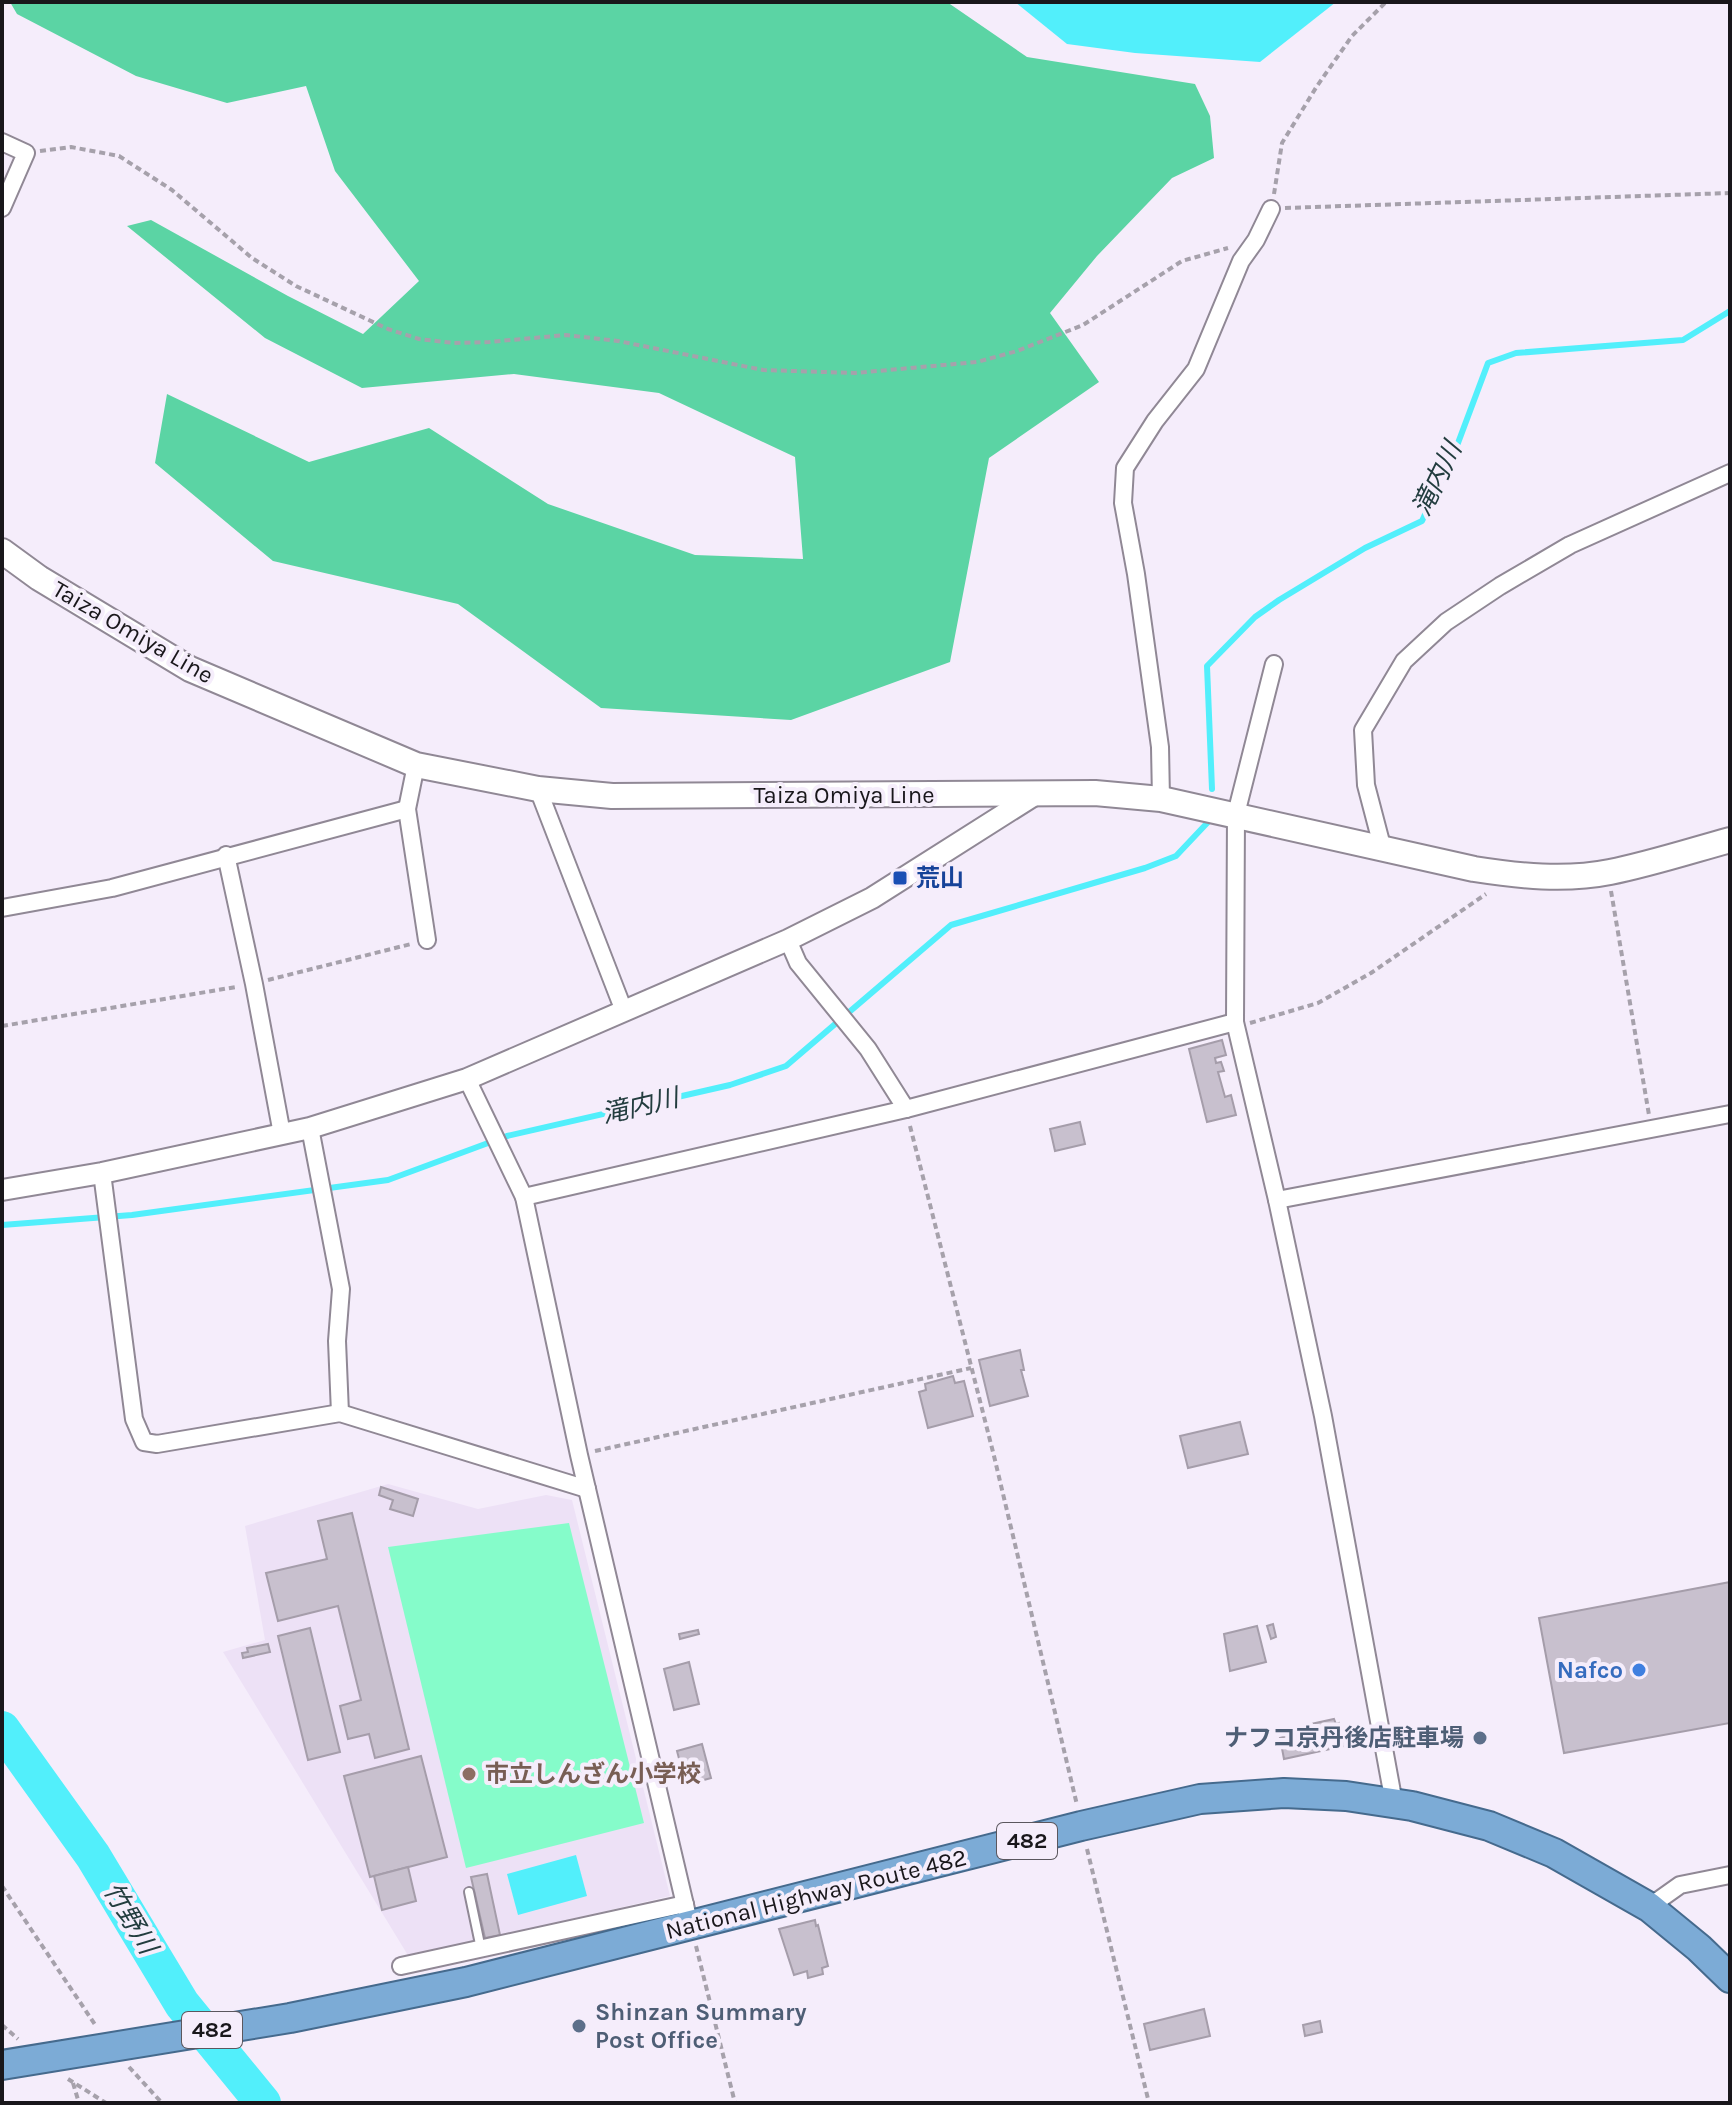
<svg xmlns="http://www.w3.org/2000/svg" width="1732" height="2105" font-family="Karla,'Noto Sans JP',sans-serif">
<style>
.built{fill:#ede1f6}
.green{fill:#85fcca}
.forest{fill:#5bd4a4}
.water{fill:#52effb}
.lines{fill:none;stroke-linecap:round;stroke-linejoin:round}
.stream{stroke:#52effb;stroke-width:6}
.river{stroke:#52effb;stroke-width:36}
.building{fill:#c8c0ce;stroke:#a59daa;stroke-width:2}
.service-casing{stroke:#908895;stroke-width:12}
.minor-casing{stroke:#908895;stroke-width:20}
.tertiary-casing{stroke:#908895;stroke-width:24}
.secondary-casing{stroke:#908895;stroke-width:28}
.trunk-casing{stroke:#456a8d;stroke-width:32}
.path{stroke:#a6a1ab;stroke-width:4;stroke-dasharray:6 4;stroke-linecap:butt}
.service{stroke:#fff;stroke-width:8}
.minor{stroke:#fff;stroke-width:16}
.tertiary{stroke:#fff;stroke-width:20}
.secondary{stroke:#fff;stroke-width:24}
.trunk{stroke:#7cabd6;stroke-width:28}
.transit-dot{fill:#1a4fb4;stroke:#f5edfb;stroke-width:3}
.shop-dot{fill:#3f7fe0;stroke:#f5edfb;stroke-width:3}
.service-dot{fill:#5c6f8a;stroke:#f5edfb;stroke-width:3}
.education-dot{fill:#8d6e63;stroke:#f5edfb;stroke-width:3}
.labels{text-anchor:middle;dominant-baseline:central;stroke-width:8;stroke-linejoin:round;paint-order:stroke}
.shield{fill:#f5edfb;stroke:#5b575e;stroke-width:2}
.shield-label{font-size:22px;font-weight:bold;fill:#19171b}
.street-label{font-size:24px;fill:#19171b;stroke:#f5edfb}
.transit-label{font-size:24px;font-weight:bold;fill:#164399;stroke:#f5edfb;text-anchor:start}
.shop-label{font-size:24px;font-weight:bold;fill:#366cbe;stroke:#f5edfb;text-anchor:end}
.service-label{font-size:24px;font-weight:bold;fill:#4e5e75;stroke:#f5edfb;text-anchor:end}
.education-label{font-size:24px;font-weight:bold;fill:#785e54;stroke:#f5edfb;text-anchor:start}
.water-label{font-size:26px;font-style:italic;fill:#233d3f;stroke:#f5edfb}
</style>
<rect width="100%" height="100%" fill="#f5edfb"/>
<path class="built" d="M388 1484 478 1509 546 1495 572 1500 670 1896 409 1957 223 1652 265 1640 245 1526Z"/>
<path class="green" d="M569 1523 644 1823 466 1868 388 1547Z"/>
<path class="forest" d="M10 2H947L1027 57 1195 84 1210 116 1214 158 1172 178 1097 256 1050 313 1099 382 989 458 950 662 791 720 601 708 458 604 273 561 155 463 167 394 309 462 429 428 548 504 695 555 803 559 795 457 659 393 514 374 362 388 265 338 127 226 151 220 288 296 363 334 419 281 335 171 306 86 227 103 136 76 17 14Z"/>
<g class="water">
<path d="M1015 2H1336L1260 62 1135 53 1067 44Z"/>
<path d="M576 1855 587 1896 518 1915 507 1874Z"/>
</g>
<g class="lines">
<g class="stream">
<path d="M1212 789 1207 666 1255 617 1279 600 1365 548 1422 521 1458 443 1488 363 1516 353 1683 340 1730 311"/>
<path d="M2 1225 132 1215 388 1180 507 1136 730 1085 786 1066 951 925 1145 868 1176 856 1209 821"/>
</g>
<path class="river" d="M2 1729 93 1856 182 2004 263 2103"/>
</g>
<g class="building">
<path d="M1222 1040 1226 1055 1215 1058 1216 1063 1221 1062 1224 1071 1218 1072 1225 1097 1231 1095 1236 1115 1207 1122 1189 1049Z"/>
<path d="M1080 1122 1085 1144 1055 1151 1050 1129Z"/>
<path d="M1020 1350 1024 1370H1021L1028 1396 990 1406 979 1360Z"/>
<path d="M953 1376 955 1383 964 1381 973 1416 928 1428 919 1392 926 1390 925 1384Z"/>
<path d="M1240 1422 1248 1454 1188 1468 1180 1436Z"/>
<path d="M381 1487 418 1499 413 1516 390 1509 393 1500 379 1495Z"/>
<path d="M352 1513 409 1749 375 1758 369 1734 348 1739 340 1706 361 1700 338 1606 278 1621 266 1573 327 1559 318 1521Z"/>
<path d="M1730 1582V1723L1564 1753 1539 1618Z"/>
<path d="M1273 1624 1276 1637 1271 1639 1267 1626Z"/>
<path d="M1257 1626 1266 1662 1230 1671 1224 1634Z"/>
<path d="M310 1628 340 1752 308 1760 278 1636Z"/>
<path d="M698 1630 699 1634 680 1639 679 1634Z"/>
<path d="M268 1644 270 1652 243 1658 242 1653 248 1652 247 1648Z"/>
<path d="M689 1662 699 1704 674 1710 664 1669Z"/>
<path d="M1334 1719 1336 1724 1339 1723 1344 1746 1284 1759 1280 1738 1289 1735 1288 1729Z"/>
<path d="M702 1744 711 1778 686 1785 677 1751Z"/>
<path d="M421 1756 447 1857 370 1877 344 1776Z"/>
<path d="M408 1867 416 1901 382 1910 374 1876Z"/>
<path d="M487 1874 500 1935 485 1938 471 1877Z"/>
<path d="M815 1920 816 1926 818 1925 828 1966 822 1968 823 1974 808 1978 807 1971 794 1975 779 1929Z"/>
<path d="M1204 2009 1210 2036 1150 2050 1144 2024Z"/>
<path d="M1320 2021 1322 2032 1305 2036 1303 2025Z"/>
</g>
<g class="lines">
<defs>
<path id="service" d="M469 1892 481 1949"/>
<g id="minor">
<path d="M2 142 26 153 2 208"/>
<path d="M416 765 407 809 427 940"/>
<path d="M538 789 624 1011"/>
<path d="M1161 799 1160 747 1136 574 1123 503 1125 468 1155 421 1196 369 1241 261 1256 240 1271 209"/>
<path d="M1382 846 1366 785 1363 730 1404 661 1446 622 1500 586 1570 545 1730 473"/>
<path d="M226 855 254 984 282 1134"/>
<path d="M2 908 112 888 407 809"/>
<path d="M788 940 798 963 868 1049 906 1109"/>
<path d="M1235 1022 1277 1200 1323 1416 1394 1803"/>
<path d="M467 1079 524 1197"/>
<path d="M310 1128 341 1289 337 1341 340 1413"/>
<path d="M102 1173 134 1419 144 1442 157 1444 340 1413 587 1489"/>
<path d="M1277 1200 1730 1114"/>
<path d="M1649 1907 1680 1885 1730 1875"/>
<path d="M690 1926 579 1455 524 1197 906 1109 1235 1022 1236 814 1274 664"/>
<path d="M401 1966 685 1904"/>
</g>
<path id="tertiary" d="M2 1190 102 1173 310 1128 467 1079 788 940 872 898 1036 794"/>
<path id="secondary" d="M2 551 39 578 190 669 416 765 538 789 612 796 1095 793 1161 799 1474 869C1519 876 1565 881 1610 872 1650 864 1690 851 1730 840"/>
<path id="trunk" d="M2 2065 290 2018 466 1982 1081 1826 1200 1799 1284 1793 1346 1796 1412 1806 1489 1826 1554 1853 1649 1907 1699 1948 1730 1978"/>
</defs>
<use href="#service" class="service-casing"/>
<use href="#minor" class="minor-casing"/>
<use href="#tertiary" class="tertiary-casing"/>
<use href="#secondary" class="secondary-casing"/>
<use href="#trunk" class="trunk-casing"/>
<g class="path">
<path d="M40 151 71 147 119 156 172 190 252 258 296 286 388 329 419 339 454 343 489 342 566 335 618 341 763 370 855 373 977 362 1017 351 1083 325 1182 261 1228 248"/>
<path d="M1274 194 1282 143 1317 86 1352 36 1386 2"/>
<path d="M1285 208 1730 193"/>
<path d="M1611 891 1649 1115"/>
<path d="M268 980 411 944"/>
<path d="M1250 1023 1318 1003 1371 973 1486 894"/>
<path d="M2 1026 236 987"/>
<path d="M910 1126 994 1456 1077 1805"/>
<path d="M595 1451 971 1368"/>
<path d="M1087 1849 1149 2103"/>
<path d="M2 1886 96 2026"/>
<path d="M696 1946 735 2103"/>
<path d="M2 2025 18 2039"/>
<path d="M129 2067 162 2103"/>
<path d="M68 2079 106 2103"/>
<path d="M73 2083 79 2103"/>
</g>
<use href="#service" class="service"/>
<use href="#minor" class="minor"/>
<use href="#tertiary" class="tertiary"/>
<use href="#secondary" class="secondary"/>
<use href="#trunk" class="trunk"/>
</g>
<rect class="transit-dot" x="892" y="870" width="16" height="16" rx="4"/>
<circle class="shop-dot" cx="1639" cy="1670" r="8"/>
<g class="service-dot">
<circle cx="1480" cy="1738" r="8"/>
<circle cx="579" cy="2026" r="8"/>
</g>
<circle class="education-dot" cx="469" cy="1774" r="8"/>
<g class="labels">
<g class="shield">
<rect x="997" y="1823" width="60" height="36" rx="6"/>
<rect x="182" y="2012" width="60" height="36" rx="6"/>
</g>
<g class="shield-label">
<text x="1027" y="1841">482</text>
<text x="212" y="2030">482</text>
</g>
<g class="street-label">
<text transform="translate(133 632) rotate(30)">Taiza Omiya Line</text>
<text x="844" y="795">Taiza Omiya Line</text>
<text transform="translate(816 1894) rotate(-14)">National Highway Route 482</text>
</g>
<g class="transit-label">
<text x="916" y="878">荒山</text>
</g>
<g class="shop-label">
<text x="1623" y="1670">Nafco</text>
</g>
<g class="service-label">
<text x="1464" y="1738">ナフコ京丹後店駐車場</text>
<text x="595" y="2012" text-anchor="start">Shinzan Summary<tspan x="595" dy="28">Post Office</tspan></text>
</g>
<g class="education-label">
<text x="485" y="1774">市立しんざん小学校</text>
</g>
<g class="water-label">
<text transform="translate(1437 479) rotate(-64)">滝内川</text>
<text transform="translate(640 1106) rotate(-13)">滝内川</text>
<text transform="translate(130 1918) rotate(59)">竹野川</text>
</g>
</g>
<rect width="1732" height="2105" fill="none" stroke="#19171b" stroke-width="8"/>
</svg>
